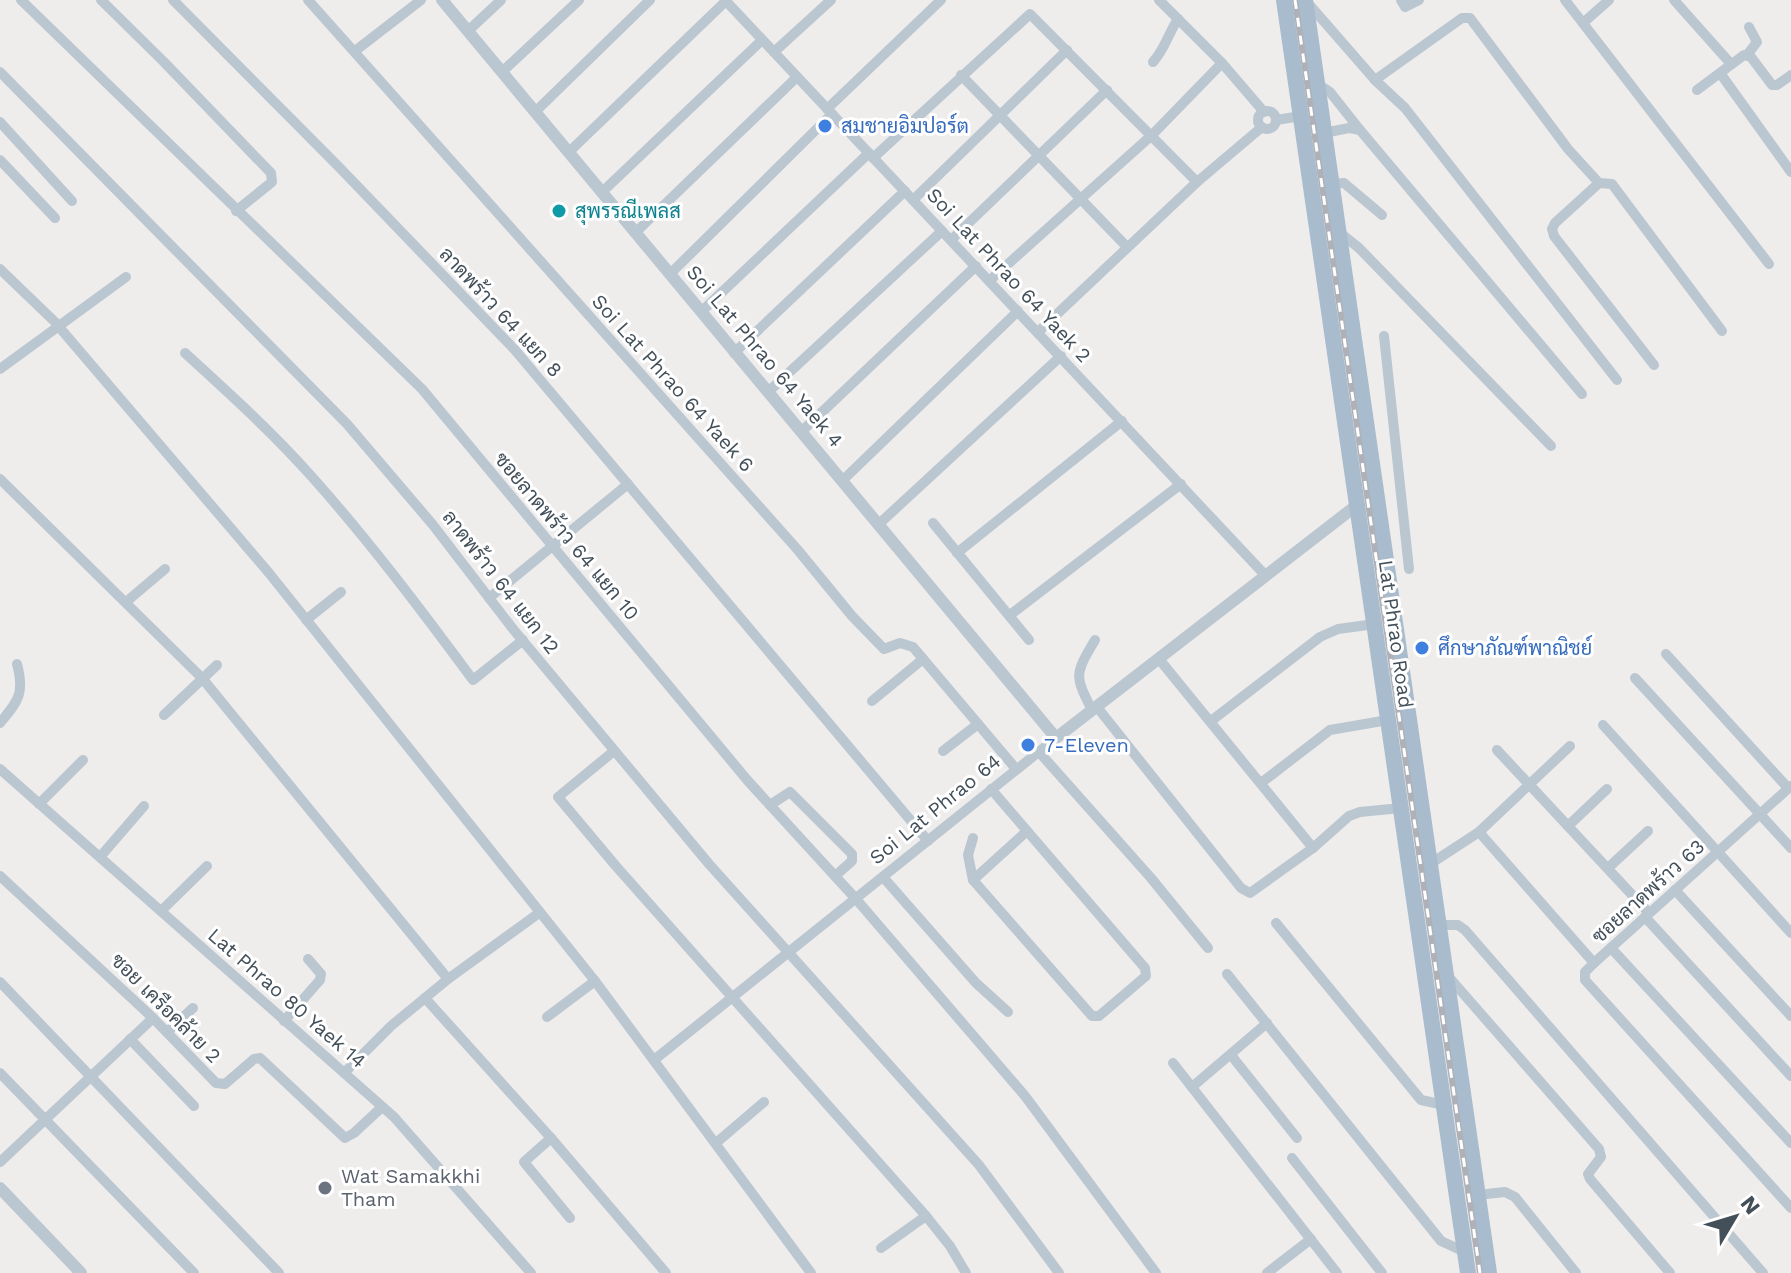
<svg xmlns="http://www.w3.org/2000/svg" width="1791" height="1273" font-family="'Work Sans',Sarabun,sans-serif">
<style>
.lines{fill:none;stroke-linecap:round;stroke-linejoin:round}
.minor{stroke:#bbc7d0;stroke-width:10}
.tertiary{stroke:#bbc7d0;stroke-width:12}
.primary{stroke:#a9bccd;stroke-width:16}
.rail-casing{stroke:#aeb1b7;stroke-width:6}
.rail{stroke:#fff;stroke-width:3;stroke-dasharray:9;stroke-linecap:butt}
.shop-dot{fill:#3f7fe0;stroke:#fff;stroke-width:3}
.culture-dot{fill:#0f9aa8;stroke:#fff;stroke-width:3}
.worship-dot{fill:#6b7280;stroke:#fff;stroke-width:3}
.labels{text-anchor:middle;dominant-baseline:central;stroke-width:6;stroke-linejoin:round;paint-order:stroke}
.shop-label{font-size:20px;fill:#366cbe;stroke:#fff;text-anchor:start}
.culture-label{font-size:20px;fill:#0d838f;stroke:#fff;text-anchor:start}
.street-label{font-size:20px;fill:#43505a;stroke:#fff}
.worship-label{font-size:20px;fill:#5b616d;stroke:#fff;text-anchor:start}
</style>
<rect width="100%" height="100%" fill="#efecec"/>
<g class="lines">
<g class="minor">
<path d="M21 0 422 389 748 781 856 899 1025 1096 1156 1273"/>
<path d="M101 0 163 61 271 173 272 182 236 211"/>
<path d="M173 0 338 166 515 350 928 841"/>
<path d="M308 0 797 549 852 616 884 649 900 643 913 647 1016 769"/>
<path d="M725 0 1266 576"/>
<path d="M1159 0 1222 63 1264 112"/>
<path d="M1401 0 1405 7 1419 0"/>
<path d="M1565 0 1769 264"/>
<path d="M1674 0 1731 64"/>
<path d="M1307 2 1375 80 1405 108 1617 380"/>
<path d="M1583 23 1609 0"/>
<path d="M468 31 501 0"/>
<path d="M355 51 421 0"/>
<path d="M774 52 831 0"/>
<path d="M1747 55 1757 42 1749 27"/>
<path d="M1153 62C1165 49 1168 34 1178 19"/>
<path d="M503 71 579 0"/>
<path d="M0 72 347 424 433 525 513 629 709 864 979 1165 1059 1273"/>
<path d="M1720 73 1791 172"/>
<path d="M961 75 1127 247"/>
<path d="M1375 80 1462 18H1470L1568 149 1599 183 1612 184 1722 331"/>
<path d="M1316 83 1330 92 1360 130"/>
<path d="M1697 90 1744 55 1751 57 1772 85H1777L1791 75"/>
<path d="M827 109 941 0"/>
<circle cx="1267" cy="120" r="9"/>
<path d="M535 112 650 0"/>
<path d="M1276 120 1301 116"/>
<path d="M0 122 72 201"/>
<path d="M1324 133 1349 128 1360 130 1582 394"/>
<path d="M570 151 726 1"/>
<path d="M873 158 1030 14 1197 182"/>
<path d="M0 160 55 218"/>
<path d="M1599 183 1555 223 1552 229 1554 236 1654 365"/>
<path d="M1331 184 1344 183 1382 215"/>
<path d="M602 192 762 40"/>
<path d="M913 200 1067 50"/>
<path d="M1339 232 1359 248 1551 446"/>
<path d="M635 233 797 77"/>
<path d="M951 240 1107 90"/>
<path d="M0 269 54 321 269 573 595 981 811 1273"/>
<path d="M670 274 832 114"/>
<path d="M989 281 1152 135 1222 63"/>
<path d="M702 311 869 153"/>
<path d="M1038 332 1197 182 1262 127"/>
<path d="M1384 336 1409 569"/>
<path d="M185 353C229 393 273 433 313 478 370 542 422 611 473 680L523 640"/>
<path d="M734 353 905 191"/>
<path d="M0 369 126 277"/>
<path d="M768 392 942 231"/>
<path d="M802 431 976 266"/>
<path d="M0 479 202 678 448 979"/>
<path d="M843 480 1018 311"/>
<path d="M880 523 1061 356"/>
<path d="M933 523 1029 640"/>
<path d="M957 553 1122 421"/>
<path d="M489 598 628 484"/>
<path d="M126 602 165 569"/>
<path d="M1010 615 1181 484"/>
<path d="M306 620 341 592"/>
<path d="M1666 654 1788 788"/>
<path d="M1159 659 1313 848"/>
<path d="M1635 678 1791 848"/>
<path d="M872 701 923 659"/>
<path d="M1097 707 1241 888 1250 893 1313 848 1349 816 1360 812 1401 808"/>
<path d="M1092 710C1074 675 1075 674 1095 640"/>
<path d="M164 715 217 665"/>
<path d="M1211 721 1320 637 1338 629 1375 624"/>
<path d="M0 723C18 701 25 694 17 664"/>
<path d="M1603 725 1791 933"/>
<path d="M1497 750 1649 913"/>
<path d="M614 751 558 797 615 865 926 1216 950 1246 966 1273"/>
<path d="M943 751 978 724"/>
<path d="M1039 752 1151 878 1208 948"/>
<path d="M0 769 394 1117 531 1273"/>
<path d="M1261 783 1330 730 1388 720"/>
<path d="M39 804 83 760"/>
<path d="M770 805 790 792 852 854V861L835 876"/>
<path d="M1568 826 1607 789"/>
<path d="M1479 832 1570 746"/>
<path d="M973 838 968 855 973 880 1092 1016H1099L1146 976 1145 968 991 789"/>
<path d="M100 857 144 806"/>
<path d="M1430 864 1479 832 1594 963 1791 786"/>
<path d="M1608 868 1648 831"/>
<path d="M0 876 153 1018 216 1083 225 1084 254 1059 260 1058 345 1138 354 1133 382 1107"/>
<path d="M883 877 976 983 1008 1012"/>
<path d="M973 880 1027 831"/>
<path d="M1675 890 1791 1016"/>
<path d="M161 911 207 866"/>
<path d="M1645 917 1791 1076"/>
<path d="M1276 923 1421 1100 1444 1105"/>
<path d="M1438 925H1458L1465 930 1763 1273"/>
<path d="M1611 948 1791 1143"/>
<path d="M1594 963 1585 972V980L1791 1208"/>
<path d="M1227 974 1441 1241 1465 1252"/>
<path d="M1447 975 1599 1149 1601 1157 1588 1174 1590 1179 1670 1273"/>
<path d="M0 982 279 1273"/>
<path d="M425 998 551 1138 666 1273"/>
<path d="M547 1017 595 981"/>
<path d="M284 1021 320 980 321 974 308 959"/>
<path d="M167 1032 193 1008"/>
<path d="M130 1039 194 1106"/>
<path d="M1231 1055 1297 1138"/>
<path d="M654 1060 1056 738"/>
<path d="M1173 1063 1337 1273"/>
<path d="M0 1073 194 1273"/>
<path d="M344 1073 391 1026 448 979 539 913"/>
<path d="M1192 1087 1267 1023"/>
<path d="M551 1138 524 1162 570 1218"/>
<path d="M716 1143 764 1102"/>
<path d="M1292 1158 1382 1273"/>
<path d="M0 1162 153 1018"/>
<path d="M1477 1195 1505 1192 1515 1197 1576 1273"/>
<path d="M881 1248 926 1216"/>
<path d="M1267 1273 1311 1239"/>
</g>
<g class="tertiary">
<path d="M442 0C646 247 853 491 1056 738L1357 505"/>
<path d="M0 1188 81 1273"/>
</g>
<g class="primary">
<path d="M1284 0 1468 1273"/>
<path d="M1305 0 1489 1273"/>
</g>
<defs>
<path id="rail" d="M1295 0 1480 1273"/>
</defs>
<use href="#rail" class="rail-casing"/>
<use href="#rail" class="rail"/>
</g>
<g class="shop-dot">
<circle cx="825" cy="126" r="8"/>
<circle cx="1422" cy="648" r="8"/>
<circle cx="1028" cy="745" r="8"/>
</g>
<circle class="culture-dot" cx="559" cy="211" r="8"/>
<circle class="worship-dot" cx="325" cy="1188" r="8"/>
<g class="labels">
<g class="shop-label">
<text x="841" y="126">สมชายอิมปอร์ต</text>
<text x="1438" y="648">ศึกษาภัณฑ์พาณิชย์</text>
<text x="1044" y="745">7-Eleven</text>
</g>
<g class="culture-label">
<text x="575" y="211">สุพรรณีเพลส</text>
</g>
<g class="street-label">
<text transform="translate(1009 275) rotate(47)">Soi Lat Phrao 64 Yaek 2</text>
<text transform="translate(501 312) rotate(47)">ลาดพร้าว 64 แยก 8</text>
<text transform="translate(765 356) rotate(50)">Soi Lat Phrao 64 Yaek 4</text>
<text transform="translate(673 383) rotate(48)">Soi Lat Phrao 64 Yaek 6</text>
<text transform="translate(567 536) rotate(50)">ซอยลาดพร้าว 64 แยก 10</text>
<text transform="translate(501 582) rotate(52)">ลาดพร้าว 64 แยก 12</text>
<text transform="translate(1396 634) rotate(82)">Lat Phrao Road</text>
<text transform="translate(935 809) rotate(-39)">Soi Lat Phrao 64</text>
<text transform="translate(1648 891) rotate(-42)">ซอยลาดพร้าว 63</text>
<text transform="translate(287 998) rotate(41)">Lat Phrao 80 Yaek 14</text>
<text transform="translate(166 1008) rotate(45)">ซอย เครือคล้าย 2</text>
</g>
<g class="worship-label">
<text x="341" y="1176">Wat Samakkhi<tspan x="341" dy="23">Tham</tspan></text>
</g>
</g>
<g transform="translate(1735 1217) rotate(52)" stroke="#ffffff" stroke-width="6" paint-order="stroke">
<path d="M0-6L14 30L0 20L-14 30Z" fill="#43505a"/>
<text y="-12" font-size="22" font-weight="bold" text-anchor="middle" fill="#43505a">N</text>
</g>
</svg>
